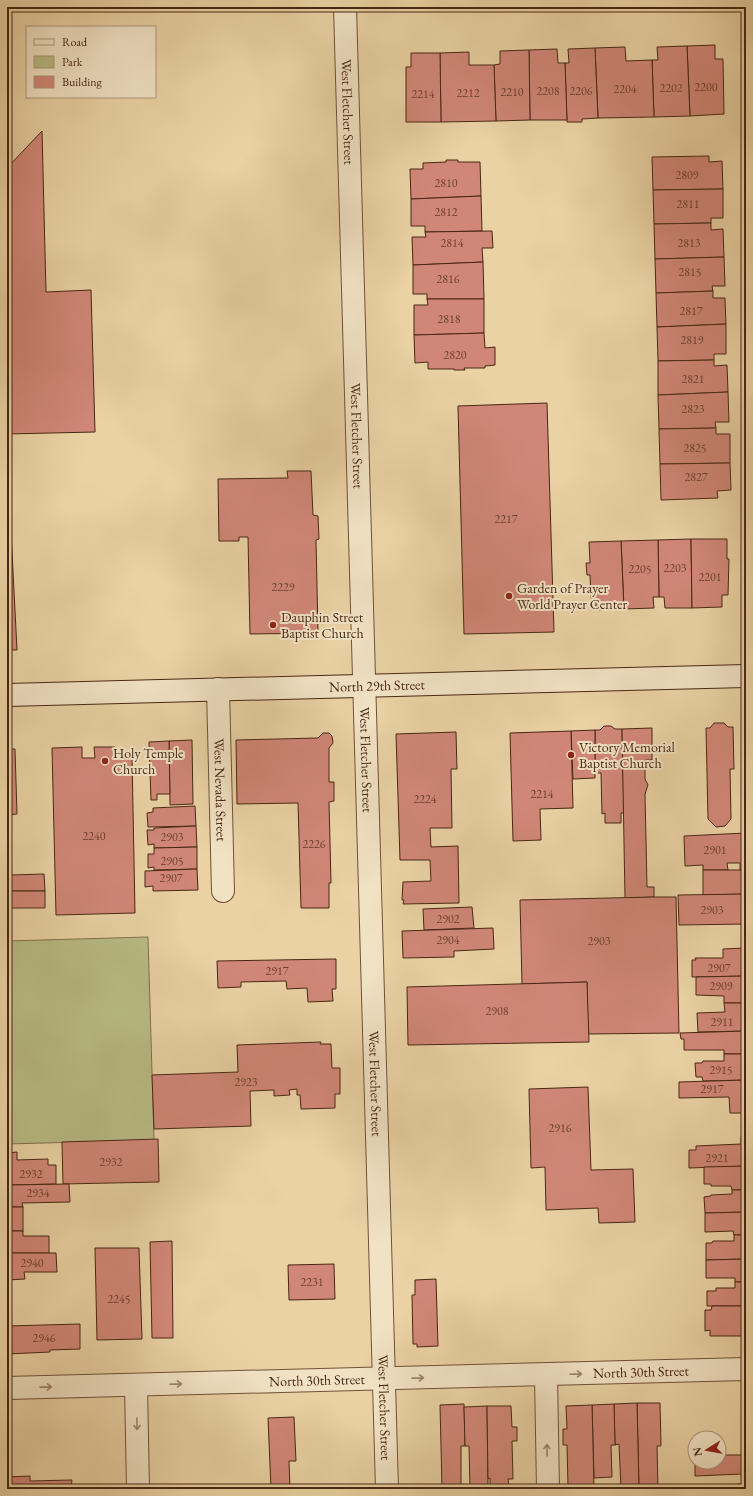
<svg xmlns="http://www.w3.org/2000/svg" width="753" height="1496" font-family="'EB Garamond',serif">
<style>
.green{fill:#b8bb85;stroke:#80714c}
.building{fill:#d18778;stroke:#482713}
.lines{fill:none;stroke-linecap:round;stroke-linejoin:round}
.street-casing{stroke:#705237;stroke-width:24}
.secondary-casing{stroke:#482713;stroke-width:24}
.street{stroke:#f1e2c4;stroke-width:22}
.secondary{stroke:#f1e2c4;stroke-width:22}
.oneway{stroke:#9c846c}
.poi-dot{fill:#8f2418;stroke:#f1e2c4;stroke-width:1.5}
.labels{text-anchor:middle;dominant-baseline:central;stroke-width:4;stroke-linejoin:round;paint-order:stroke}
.number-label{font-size:12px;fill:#6a3f2c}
.street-label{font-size:14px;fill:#482713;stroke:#f1e2c4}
.poi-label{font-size:14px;fill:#482713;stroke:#f1e2c4;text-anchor:start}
</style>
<rect width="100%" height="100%" fill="#ead2a4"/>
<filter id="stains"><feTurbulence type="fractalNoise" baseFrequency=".005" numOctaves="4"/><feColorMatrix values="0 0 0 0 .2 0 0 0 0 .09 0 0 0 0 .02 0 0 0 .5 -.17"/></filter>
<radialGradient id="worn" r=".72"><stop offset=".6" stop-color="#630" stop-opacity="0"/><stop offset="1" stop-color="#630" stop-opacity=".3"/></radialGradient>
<path class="green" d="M148 937 154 1140 7 1144V941Z"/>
<g class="building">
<path d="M715 45V59H723L724 114 690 116 687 46Z"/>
<path d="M687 46 690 116 654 117 652 60H658L657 47Z"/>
<path d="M625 47 626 61 652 60 654 117 598 118 595 48Z"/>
<path d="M595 48 598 118 582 119V122H567L565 63H569L568 49Z"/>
<path d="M557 49 558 63H565L567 120H530L529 50Z"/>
<path d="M529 50 530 120 496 121 494 65 500 64V51Z"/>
<path d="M469 52V65H494L496 121 441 122 440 53Z"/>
<path d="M411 53H440L441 122H406V67H411Z"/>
<path d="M42 131 46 292 91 290 95 432 7 434V168Z"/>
<path d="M709 156V162L722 161 723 189 653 190 652 157Z"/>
<path d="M446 160H458V162H480L481 196 411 199 410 169H423V163L446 162Z"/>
<path d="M723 189V218H711V223L654 224 653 190Z"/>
<path d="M481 196 482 231 425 232V226H411V199Z"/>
<path d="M711 223V230L723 229 724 257 655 259 654 224Z"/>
<path d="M492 231 493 248H482L483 262 413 265 412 237H426L425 232Z"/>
<path d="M724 257 725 286H712L713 291 656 293 655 259Z"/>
<path d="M483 262 484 299H427V294H413V265Z"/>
<path d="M713 291V298H725L726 324 657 327 656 293Z"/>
<path d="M427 299H484V333L414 335V305H428Z"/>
<path d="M726 324V354H714V360L658 361 657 327Z"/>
<path d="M484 333 485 348 495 347V365L485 366V368H464L465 370H454V369H428V362L415 363 414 335Z"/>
<path d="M714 360V366L727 365 728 392 658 395V361Z"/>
<path d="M728 392 729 422H715L716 428 659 429 658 395Z"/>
<path d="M547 403 554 632 464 634 458 406Z"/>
<path d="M716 428V434H730V463L660 464 659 429Z"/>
<path d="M730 463 731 490 717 491 718 498 661 500 660 464Z"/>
<path d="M287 471H311L313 515 318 516 319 539 316 540 318 633 250 634 248 537H239V541H219L218 479 288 478Z"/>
<path d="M7 532H11L17 650H7Z"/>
<path d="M691 539 692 608H665L664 597H659L658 540Z"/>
<path d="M691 539H727V559H729L728 595H722V607L692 608Z"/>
<path d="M658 540 659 597H653L654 608 624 609 621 541Z"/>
<path d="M621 541 624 609 596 610V598H591L590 575H587L586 563H590L589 542Z"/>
<path d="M714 723H724L728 727H733L734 769H730L731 819 725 826 716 827 708 819 706 728H710Z"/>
<path d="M604 726H611L615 729H622L624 813H621V823H605V813L602 814 601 773H595V730H600Z"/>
<path d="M652 728V760H645V779L648 785 645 794 647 887H654V897L625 898 622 729Z"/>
<path d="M595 730V778L573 779 571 731Z"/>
<path d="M571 731 573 808 540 809 541 840 513 841 510 733Z"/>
<path d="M456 732 457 769H451L452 828H430L431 847 458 846 459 903 403 904 404 900H402L403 882 431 881 430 860H400L396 734Z"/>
<path d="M323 733H329L332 736 333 743 329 748V782H334V801L329 802 331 883H329V908H301L298 803 237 804 236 740 318 738Z"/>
<path d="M192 740 193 804 170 805 169 741Z"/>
<path d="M169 741 170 794H157V800H151L149 742Z"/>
<path d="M82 747V758H95L94 747H115L116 757 132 756 135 913 56 915 52 748Z"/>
<path d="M7 749H15L17 814 7 815Z"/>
<path d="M195 806 196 826 148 827 147 813 153 812V808Z"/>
<path d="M196 826 197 847 154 848V844L148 845 147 830H154V828Z"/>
<path d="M746 833V870H740V863H727L728 870H703V865L685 866 684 836Z"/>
<path d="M197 847V869L154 870V867L148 868V854H154V848Z"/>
<path d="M7 869H10V875L44 874 45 891H7Z"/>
<path d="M197 869 198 890 153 891V886L145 887V871Z"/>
<path d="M703 870H746V894L703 895Z"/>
<path d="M7 891H45V908H11V914H7Z"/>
<path d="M746 894V924L679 925 678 895Z"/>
<path d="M654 897H676L679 1033 588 1034 587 982 522 984 520 900Z"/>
<path d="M472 907 474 928 424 930 423 909Z"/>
<path d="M493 928 494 949 454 951V957L403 958 402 931Z"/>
<path d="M746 948V976L692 977V960H696L695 958H723V949Z"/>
<path d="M336 959V989H332L333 1001 308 1002 307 988 287 989 286 981 241 982V987L218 988 217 961Z"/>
<path d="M746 976V1003H724V996L696 995V977Z"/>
<path d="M587 982 589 1042 408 1045 407 987Z"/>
<path d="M724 1003H746V1031L698 1032 697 1013 725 1012Z"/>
<path d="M746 1031V1054H724V1050H684V1039H681L680 1033Z"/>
<path d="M321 1042 320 1044H331L332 1068H340V1094H335V1108L301 1109 300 1095H297V1089L289 1090 290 1095 274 1096V1090L250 1091 251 1126 154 1129 152 1075 238 1072 237 1045Z"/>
<path d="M724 1054H746V1080L703 1081 702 1077H696L695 1063H702L703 1061H724Z"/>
<path d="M746 1080V1113H730L729 1097 679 1098V1082Z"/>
<path d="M588 1087 591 1170 633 1169 635 1222 599 1223 598 1208 546 1210 545 1167 531 1168 529 1089Z"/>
<path d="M741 1137H746V1166L689 1168V1150H696V1146L741 1144Z"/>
<path d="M158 1139 159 1182 63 1184 62 1142Z"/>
<path d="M17 1152V1160L48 1159V1165H56V1184L7 1185V1153Z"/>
<path d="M746 1166V1190H732L731 1186H711V1184H704V1167Z"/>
<path d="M69 1184 70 1202 22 1203 23 1207H7V1185Z"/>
<path d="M732 1190H746V1212L705 1213 704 1197 711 1196V1195L732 1194Z"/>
<rect x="7" y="1207" width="16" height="24"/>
<path d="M746 1212V1235H734L733 1231 705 1232V1213Z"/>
<path d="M7 1231H23V1236H49V1253H7Z"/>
<path d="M734 1235H746V1259L706 1260V1243H712L713 1241H734Z"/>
<path d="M172 1241 173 1338H152L150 1242Z"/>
<path d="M95 1248H139L142 1339 97 1340Z"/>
<path d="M7 1253H56L57 1272H24L25 1279 7 1280Z"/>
<path d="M746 1259V1282H735V1278H706V1260Z"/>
<path d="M334 1264 335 1299 289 1300 288 1265Z"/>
<path d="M436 1279 438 1346 417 1347V1344H413L412 1295H415V1280Z"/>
<path d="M735 1282H746V1306H707V1291H716V1288H735Z"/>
<path d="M712 1306H746V1336H710V1330L705 1331V1310H711Z"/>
<path d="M80 1324V1349L50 1350V1352L7 1354V1326Z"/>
<path d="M637 1403H660L661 1446H657L658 1489H639Z"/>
<path d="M637 1403 639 1489H621L619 1444 615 1445 614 1404Z"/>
<path d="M464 1404 465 1446H461V1489H442L440 1405Z"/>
<path d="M614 1404 615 1445H611L612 1477 594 1478 592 1405Z"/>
<path d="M592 1405 594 1487H568L567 1445H563V1429H567L566 1406Z"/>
<path d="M487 1406 488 1489H470L469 1446H465L464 1407Z"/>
<path d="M487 1406H511L512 1427H517V1441H512L513 1479H508L509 1486H490V1478L488 1479Z"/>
<path d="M294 1417 296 1461H289L290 1489H271L268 1418Z"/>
<path d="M719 1455H746V1478H742V1474L695 1476V1456V1462H719Z"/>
<path d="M30 1476V1481L72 1480 71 1489H7V1477Z"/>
<path d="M742 1478H746V1489H693H702V1487L736 1486 737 1484H742Z"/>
</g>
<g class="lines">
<defs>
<g id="street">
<path id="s1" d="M345 7 387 1489"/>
<path id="s2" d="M218 689 223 891"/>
<path d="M546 1375 548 1489"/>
<path d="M136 1385 138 1489"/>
<path id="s3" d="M7 1388 746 1369"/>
</g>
<g id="secondary">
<path id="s4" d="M7 695 746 676"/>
</g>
</defs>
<use href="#street" class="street-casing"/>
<use href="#secondary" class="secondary-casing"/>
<use href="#street" class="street"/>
<use href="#secondary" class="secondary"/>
</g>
<defs><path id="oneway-shaft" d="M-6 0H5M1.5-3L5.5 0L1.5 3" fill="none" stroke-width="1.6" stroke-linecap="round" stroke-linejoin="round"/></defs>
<g class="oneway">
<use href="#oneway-shaft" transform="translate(576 1374) rotate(-2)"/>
<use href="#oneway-shaft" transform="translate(418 1378) rotate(-1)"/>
<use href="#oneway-shaft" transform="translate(176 1384) rotate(-2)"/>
<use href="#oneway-shaft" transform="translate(46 1387) rotate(-1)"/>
<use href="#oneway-shaft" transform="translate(137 1424) rotate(89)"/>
<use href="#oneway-shaft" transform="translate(547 1450) rotate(-91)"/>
</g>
<g class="poi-dot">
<circle cx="509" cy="596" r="4"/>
<circle cx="273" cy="625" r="4"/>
<circle cx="571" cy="755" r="4"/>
<circle cx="105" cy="761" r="4"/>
</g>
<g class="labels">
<g class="number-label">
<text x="706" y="87">2200</text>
<text x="671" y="88">2202</text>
<text x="625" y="89">2204</text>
<text x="548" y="91">2208</text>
<text x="581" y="91">2206</text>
<text x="512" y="92">2210</text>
<text x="468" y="93">2212</text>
<text x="423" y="94">2214</text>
<text x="687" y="175">2809</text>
<text x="446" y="183">2810</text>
<text x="688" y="204">2811</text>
<text x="446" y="212">2812</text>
<text x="452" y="243">2814</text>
<text x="689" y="243">2813</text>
<text x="690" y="272">2815</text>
<text x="448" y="279">2816</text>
<text x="691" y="311">2817</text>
<text x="449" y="319">2818</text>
<text x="692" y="340">2819</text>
<text x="455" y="355">2820</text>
<text x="693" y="379">2821</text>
<text x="693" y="409">2823</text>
<text x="695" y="448">2825</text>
<text x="696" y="477">2827</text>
<text x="506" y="519">2217</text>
<text x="675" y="568">2203</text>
<text x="640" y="569">2205</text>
<text x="710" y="577">2201</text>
<text x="283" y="587">2229</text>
<text x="542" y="794">2214</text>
<text x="425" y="799">2224</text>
<text x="94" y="836">2240</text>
<text x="172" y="837">2903</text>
<text x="314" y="844">2226</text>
<text x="715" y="850">2901</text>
<text x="172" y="861">2905</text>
<text x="171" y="878">2907</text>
<text x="712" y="910">2903</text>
<text x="448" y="919">2902</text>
<text x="448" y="940">2904</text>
<text x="599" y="941">2903</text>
<text x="719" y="968">2907</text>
<text x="277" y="971">2917</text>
<text x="721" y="986">2909</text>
<text x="497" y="1011">2908</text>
<text x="722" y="1022">2911</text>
<text x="721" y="1070">2915</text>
<text x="246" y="1082">2923</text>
<text x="712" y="1089">2917</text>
<text x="560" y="1128">2916</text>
<text x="717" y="1158">2921</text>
<text x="111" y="1162">2932</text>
<text x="31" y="1174">2932</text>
<text x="38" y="1193">2934</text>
<text x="32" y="1263">2940</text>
<text x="312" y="1282">2231</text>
<text x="119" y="1299">2245</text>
<text x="44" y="1338">2946</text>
</g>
<g class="street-label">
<text stroke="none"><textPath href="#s1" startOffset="105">West Fletcher Street</textPath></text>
<text stroke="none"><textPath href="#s1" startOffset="429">West Fletcher Street</textPath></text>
<text stroke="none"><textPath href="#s4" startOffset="370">North 29th Street</textPath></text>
<text stroke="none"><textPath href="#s1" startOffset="753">West Fletcher Street</textPath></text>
<text stroke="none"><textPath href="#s2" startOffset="101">West Nevada Street</textPath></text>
<text stroke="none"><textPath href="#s1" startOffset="1077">West Fletcher Street</textPath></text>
<text stroke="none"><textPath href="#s3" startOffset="634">North 30th Street</textPath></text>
<text stroke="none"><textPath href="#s3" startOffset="310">North 30th Street</textPath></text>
<text stroke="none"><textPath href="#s1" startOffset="1401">West Fletcher Street</textPath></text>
</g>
<g class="poi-label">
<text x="517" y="588">Garden of Prayer<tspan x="517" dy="16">World Prayer Center</tspan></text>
<text x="281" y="617">Dauphin Street<tspan x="281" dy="16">Baptist Church</tspan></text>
<text x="579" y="747">Victory Memorial<tspan x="579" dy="16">Baptist Church</tspan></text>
<text x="113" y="753">Holy Temple<tspan x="113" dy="16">Church</tspan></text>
</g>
</g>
<rect width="753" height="1496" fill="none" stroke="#ead2a4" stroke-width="24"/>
<rect x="8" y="8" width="737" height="1480" fill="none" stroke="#482713" stroke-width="2"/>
<rect x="12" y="12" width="729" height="1472" fill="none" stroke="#482713"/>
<rect x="26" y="26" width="130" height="72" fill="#f1e2c4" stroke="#ad977d"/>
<rect x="34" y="39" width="20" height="6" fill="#f1e2c4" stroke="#ad977d"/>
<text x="62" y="46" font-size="12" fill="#482713">Road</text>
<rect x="34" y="56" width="20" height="12" fill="#b8bb85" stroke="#ad977d"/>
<text x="62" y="66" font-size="12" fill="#482713">Park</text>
<rect x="34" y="76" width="20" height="12" fill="#d18778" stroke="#ad977d"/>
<text x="62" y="86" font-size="12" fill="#482713">Building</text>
<g transform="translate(707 1450) rotate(259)"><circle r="19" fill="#f1e2c4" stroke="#ad977d"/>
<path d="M0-3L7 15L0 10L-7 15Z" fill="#8f2418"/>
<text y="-6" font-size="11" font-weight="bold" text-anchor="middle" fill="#482713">N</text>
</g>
<rect width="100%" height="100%" filter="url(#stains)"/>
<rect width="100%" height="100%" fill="url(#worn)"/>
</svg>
